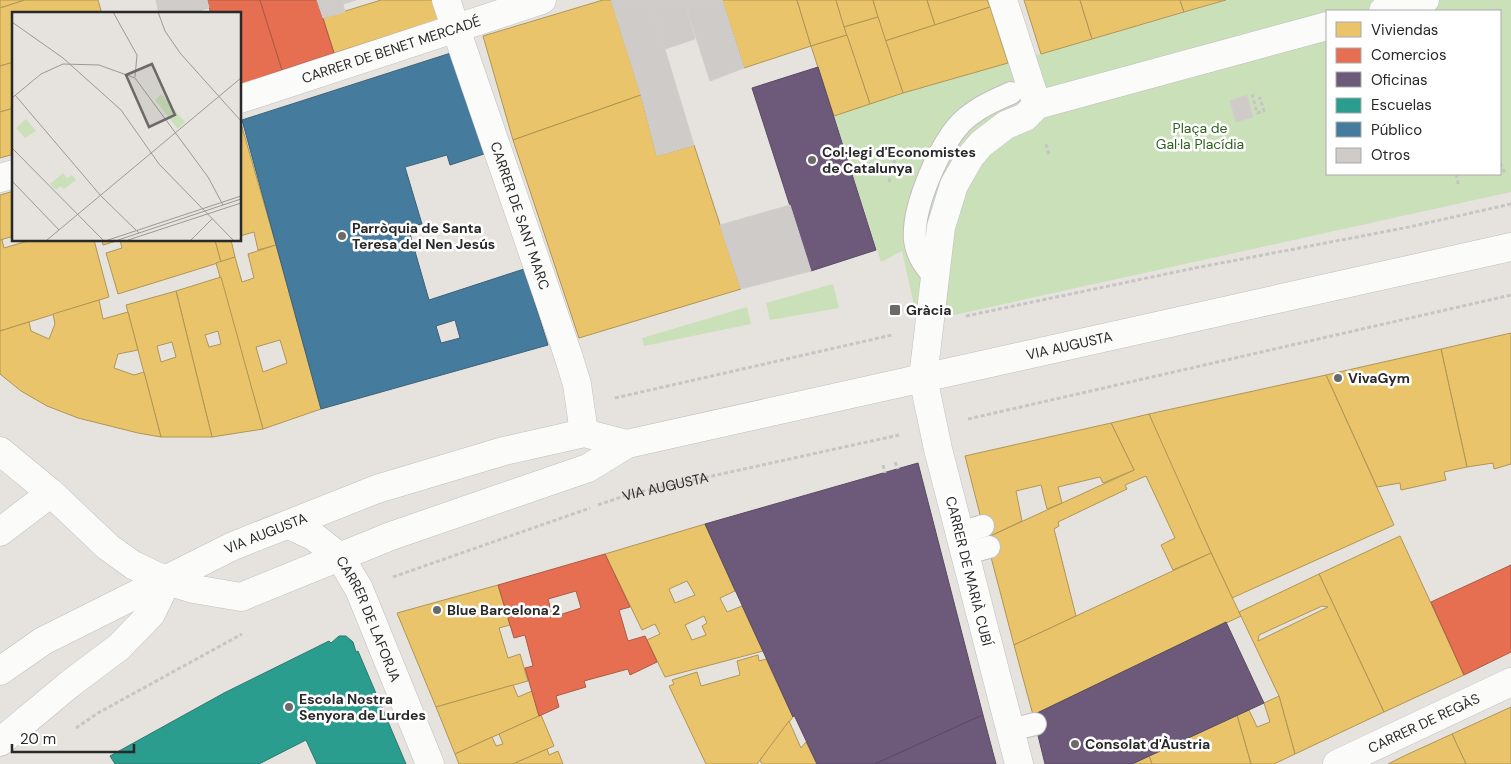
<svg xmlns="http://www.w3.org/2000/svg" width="1511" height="764" font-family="'DM Sans',sans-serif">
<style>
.green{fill:#cae0b9;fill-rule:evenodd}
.homes{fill:#e9c46a;stroke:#af9656;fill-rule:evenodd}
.shops{fill:#e76f51;stroke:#ae5a45;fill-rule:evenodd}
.offices{fill:#6d597a;stroke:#594b62}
.schools{fill:#2a9d8f;stroke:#2a7a70}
.public{fill:#457b9d;stroke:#3d627a;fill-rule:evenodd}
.building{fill:#cecbc8;stroke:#d1cfca}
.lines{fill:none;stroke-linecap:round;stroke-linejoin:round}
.lane-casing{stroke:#c0bfc0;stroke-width:24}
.street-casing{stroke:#c0bfc0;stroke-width:29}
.secondary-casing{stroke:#c0bfc0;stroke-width:29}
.path{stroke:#c6c5c5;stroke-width:3;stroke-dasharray:4 2.5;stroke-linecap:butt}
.lane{stroke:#fbfbfa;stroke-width:22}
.street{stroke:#fbfbfa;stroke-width:28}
.secondary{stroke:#fbfbfa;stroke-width:28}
.poi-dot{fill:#6b6a68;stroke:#fff;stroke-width:2}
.labels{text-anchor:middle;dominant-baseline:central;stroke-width:5;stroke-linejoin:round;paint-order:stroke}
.street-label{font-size:14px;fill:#292929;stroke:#fff}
.park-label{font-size:14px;fill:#2f601e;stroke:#fff}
.poi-label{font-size:14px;font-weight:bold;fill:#292929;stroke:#fff;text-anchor:start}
.inset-road{fill:none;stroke:#9a9996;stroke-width:1}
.view{fill:#6b6a68;fill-opacity:0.15;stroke:#6b6a68;stroke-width:2.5}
.inset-edge{fill:none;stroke:#292929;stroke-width:2.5}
</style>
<rect width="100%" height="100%" fill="#e6e3de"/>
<g class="green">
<path d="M1228 0H1511V192L918 323 902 251 881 262 834 116 903 93ZM1327 11H1500V174H1327Z"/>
<path d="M833 284 839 308 770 320 766 303Z"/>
<path d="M747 307 751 324 644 346 642 338Z"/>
</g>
<g class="homes">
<path d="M0 0H25L0 8Z"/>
<path d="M25 0H98L102 14H14V62L0 66V8Z"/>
<path d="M381 0H442L447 17 334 53 323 18Z"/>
<path d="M603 0H611L641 95 513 140 483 36Z"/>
<path d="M722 0H797L811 46 744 68Z"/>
<path d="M797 0H836L847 35 811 46Z"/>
<path d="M836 0H873L878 17 844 27Z"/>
<path d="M873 0H927L935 25 885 41Z"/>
<path d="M927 0H987L990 7 935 25Z"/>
<path d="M1024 0H1080L1092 39 1041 54Z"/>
<path d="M1080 0H1180L1184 12 1092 39Z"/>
<path d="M1180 0H1226L1184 12Z"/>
<path d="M990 7 1008 63 903 93 885 41Z"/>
<path d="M878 17 903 93 870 104 844 27Z"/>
<path d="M847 35 870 104 834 116 811 46Z"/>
<path d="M14 62V108L0 112V66Z"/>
<path d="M641 95 657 156 694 145 741 289 579 338 513 140Z"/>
<path d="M14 108V154L0 158V112Z"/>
<path d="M240 120 276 245 258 250 254 232 240 236Z"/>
<path d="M14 191V236L0 240V195Z"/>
<path d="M0 240H2L4 248 31 240H94L109 297 0 331Z"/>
<path d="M102 240H215L221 262 118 294 106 253 122 248 120 240 103 245Z"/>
<path d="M215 240H231L235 257 221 262Z"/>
<path d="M276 245 321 409 263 429 216 263 235 257 242 282 254 278 248 254ZM280 340 287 363 263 372 256 347Z"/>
<path d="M221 277 263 429 212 437 176 291ZM218 331 221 344 209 347 205 335Z"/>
<path d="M176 291 212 437H161L126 305ZM172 342 176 357 161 362 157 346Z"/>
<path d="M99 300 103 319 128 312 138 350 118 354 114 368 134 375 144 372 161 437 138 433 78 418 47 406 21 391 0 374V331L29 322 31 331 49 339 55 324 53 314Z"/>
<path d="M1511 333V464L1494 469 1493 463 1467 467 1441 349Z"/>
<path d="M1441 349 1467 467 1444 472 1446 480 1401 490 1400 483 1377 487 1326 375Z"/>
<path d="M1326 375 1394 525 1232 598 1161 444 1149 414Z"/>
<path d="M1149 414 1211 553 1173 570 1161 545 1175 538 1146 476 1125 485 1127 489 1058 522 1059 526 1054 529 1076 616 1014 645 986 538 1134 470 1111 423Z"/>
<path d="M1111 423 1134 470 1103 483 1100 477 1058 487 1062 503 1047 509 1041 485 1016 491 1022 521 986 538 965 456Z"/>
<path d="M705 524 735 591 720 598 727 612 742 606 763 651 665 677 647 640 660 634 655 624 642 630 605 554ZM687 581 695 595 675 603 669 589ZM704 616 707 623 702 626 706 635 692 640 685 625Z"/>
<path d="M1400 536 1464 675 1384 712 1319 574Z"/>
<path d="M1211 553 1241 616 1033 715 1014 645Z"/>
<path d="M1319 574 1384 712 1295 754 1279 696 1239 612ZM1322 606 1328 607 1258 641 1259 635Z"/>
<path d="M498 585 510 625 499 628 508 658 520 654 528 681 436 707 397 613Z"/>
<path d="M758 655 759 661 766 659 793 717 757 764H706L669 686 674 684 672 680 697 672 701 686 740 675 737 661Z"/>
<path d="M513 685 518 697 532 691 539 716 455 754 436 707Z"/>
<path d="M1279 696 1295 754 1274 764H1251L1237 715 1249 710 1257 727 1270 722 1264 703Z"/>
<path d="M1511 707V764H1466L1452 734Z"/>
<path d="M541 715 554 746 513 764H459L455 754 492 737 496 746 503 744 499 734Z"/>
<path d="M1237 715 1251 764H1152L1149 756Z"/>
<path d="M789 721 801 748 806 742 817 764H762L760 760Z"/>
<path d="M1452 734 1466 764H1388L1406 755Z"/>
<path d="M547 749 549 755 558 751 563 764H513Z"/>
<path d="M1149 756 1152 764H1132L1141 760Z"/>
</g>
<g class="shops">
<path d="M207 0H260L282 70 240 85V14H211Z"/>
<path d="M260 0H317L334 53 282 70Z"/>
<path d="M605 554 630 607 619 610 628 641 645 636 657 662 630 675 628 669 584 681 586 687 556 696 559 707 539 716 525 668 533 666 525 635 514 638 498 585ZM576 591 581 608 553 617 548 599Z"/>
<path d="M1511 565V652L1464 675 1431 602Z"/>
</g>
<g class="offices">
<path d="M818 67 876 250 811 271 752 88Z"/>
<path d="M918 463 983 715 875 764H817L794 715 793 717 705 524Z"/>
<path d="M1226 622 1264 703 1132 764H1045L1033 715Z"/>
<path d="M983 715 996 764H875L969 721Z"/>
</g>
<path class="schools" d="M339 636H346L353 642 356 652 358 651 406 764H317L306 740 259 764H115L110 756 224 693 329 641 331 643Z"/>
<path class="public" d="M457 51 487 153 450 165 447 155 405 167 422 224 408 227 429 300 524 269 548 345 321 409 242 120ZM455 320 460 338 441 343 436 326Z"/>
<g class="building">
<path d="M156 0H207L209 8 202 10 203 14H159Z"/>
<path d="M317 0H356L343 4 345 12 323 18Z"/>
<path d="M611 0H650L694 145 657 156 641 95Z"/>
<path d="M650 0H684L695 39 665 49Z"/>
<path d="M684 0H722L744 68 710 81Z"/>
<path d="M1247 95 1253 117 1236 122 1230 101Z"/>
<path d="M790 205 811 271 741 289 720 225Z"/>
</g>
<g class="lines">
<defs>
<g id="lane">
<path d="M934 276C924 265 917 255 915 240 912 207 941 140 965 119 979 107 995 100 1011 93"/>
<path d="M959 533 983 526"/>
<path d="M964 554 989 547"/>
<path d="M1010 730 1035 724"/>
</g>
<g id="street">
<path id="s2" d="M446 0 568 355 577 384 584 433"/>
<path d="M1003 0 1037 105"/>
<path d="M1383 11 1425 0"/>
<path id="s3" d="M240 99 542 0"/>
<path d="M0 178 14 174"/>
<path id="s4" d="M289 525 313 536 340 557 359 589 430 764"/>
<path d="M0 532 51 493"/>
<path d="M1019 764 938 449 923 378 941 227 954 185 970 157 981 144 1006 125 1025 117 1037 105 1327 26"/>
<path id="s5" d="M1337 764 1511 682"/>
</g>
<g id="secondary">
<path id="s6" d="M0 451 51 493 108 547 133 565 167 581 194 589 241 597 391 536 588 468 627 444 1511 247"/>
<path id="s7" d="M0 671 43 641 233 546 377 489 504 451 584 433 627 444"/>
<path d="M0 742 71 683 119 647 151 614 167 581"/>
</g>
</defs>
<use href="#lane" class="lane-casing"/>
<use href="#street" class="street-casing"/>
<use href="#secondary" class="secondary-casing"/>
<g class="path">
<path d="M1252 94 1257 113 1264 111 1260 98 1258 99"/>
<path d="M1046 144 1049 155"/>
<path d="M1500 163 1505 173"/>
<path d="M1456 174 1458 184"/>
<path d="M889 182 895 158"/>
<path d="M966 316 1190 269 1409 227 1511 204"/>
<path d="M615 398 892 335"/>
<path d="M968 419 1511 295"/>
<path d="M895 462 898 469"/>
<path d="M883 465 885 473"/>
<path id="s1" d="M598 505 630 494 899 435"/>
<path d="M393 577 590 508"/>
<path d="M76 728 98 713 242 634"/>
</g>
<use href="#lane" class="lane"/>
<use href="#street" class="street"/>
<use href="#secondary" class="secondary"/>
</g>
<g class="poi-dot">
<circle cx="812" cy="160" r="5"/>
<circle cx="342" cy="236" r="5"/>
<rect x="889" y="304" width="12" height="12" rx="2.5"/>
<circle cx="1338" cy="378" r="5"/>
<circle cx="437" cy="610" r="5"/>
<circle cx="289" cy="707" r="5"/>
<circle cx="1075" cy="744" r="5"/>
</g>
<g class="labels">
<g class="street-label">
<text stroke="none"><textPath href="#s3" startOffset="159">CARRER DE BENET MERCADÉ</textPath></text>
<text stroke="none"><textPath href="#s2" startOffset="228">CARRER DE SANT MARC</textPath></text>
<text stroke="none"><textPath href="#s6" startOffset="1158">VIA AUGUSTA</textPath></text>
<text stroke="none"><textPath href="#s1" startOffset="70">VIA AUGUSTA</textPath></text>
<text stroke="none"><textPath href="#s7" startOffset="300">VIA AUGUSTA</textPath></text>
<text transform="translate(969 571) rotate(76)">CARRER DE MARIÀ CUBÍ</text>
<text stroke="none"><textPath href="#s4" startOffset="129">CARRER DE LAFORJA</textPath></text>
<text stroke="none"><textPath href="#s5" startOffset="96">CARRER DE REGÀS</textPath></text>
</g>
<g class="park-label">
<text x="1200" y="128">Plaça de<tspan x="1200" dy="16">Gal·la Placídia</tspan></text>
</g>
<g class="poi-label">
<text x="822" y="152">Col·legi d'Economistes<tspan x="822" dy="16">de Catalunya</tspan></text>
<text x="352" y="228">Parròquia de Santa<tspan x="352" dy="16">Teresa del Nen Jesús</tspan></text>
<text x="906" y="310">Gràcia</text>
<text x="1348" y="378">VivaGym</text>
<text x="447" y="610">Blue Barcelona 2</text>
<text x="299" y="699">Escola Nostra<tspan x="299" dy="16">Senyora de Lurdes</tspan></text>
<text x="1085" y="744">Consolat d'Àustria</text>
</g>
</g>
<g transform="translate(12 12)">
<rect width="229" height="229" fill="#e6e3de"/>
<path d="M149 82 173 110 166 117 143 88ZM14 107 24 119 13 126 4 116ZM51 161 55 166 60 163 64 168 52 177 48 174 44 178 38 172Z" fill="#cae0b9"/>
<path class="inset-road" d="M101 0 125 43 123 65M146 0 153 19 168 41 229 109M0 10 51 46 109 98 147 152 221 228M123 66 196 165 211 193M3 83 89 184 127 221M0 86 29 62 51 52 87 53 123 66M0 136 91 228M0 169 47 218M35 228 229 66M96 228 229 184M106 228 229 187M116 228 229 191M179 228 200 207"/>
<path class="view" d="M140 52 163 103 137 115 114 63Z"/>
<rect width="229" height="229" class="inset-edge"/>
</g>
<rect x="1326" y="10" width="175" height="165" fill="#ffffff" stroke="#a9a9a9"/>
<rect x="1336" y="22" width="25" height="15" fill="#e9c46a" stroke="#a9a9a9"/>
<text x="1371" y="35" font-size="15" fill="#292929">Viviendas</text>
<rect x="1336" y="48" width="25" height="15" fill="#e76f51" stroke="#a9a9a9"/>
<text x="1371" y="60" font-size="15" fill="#292929">Comercios</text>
<rect x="1336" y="72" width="25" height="15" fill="#6d597a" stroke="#a9a9a9"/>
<text x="1371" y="85" font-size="15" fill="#292929">Oficinas</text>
<rect x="1336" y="98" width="25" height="15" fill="#2a9d8f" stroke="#a9a9a9"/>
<text x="1371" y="110" font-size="15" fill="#292929">Escuelas</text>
<rect x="1336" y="122" width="25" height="15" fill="#457b9d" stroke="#a9a9a9"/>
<text x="1371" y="135" font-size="15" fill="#292929">Público</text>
<rect x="1336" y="148" width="25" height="15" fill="#cecbc8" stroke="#a9a9a9"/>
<text x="1371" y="160" font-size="15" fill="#292929">Otros</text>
<path d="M12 744v8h122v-8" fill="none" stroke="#292929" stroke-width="2.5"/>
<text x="20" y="744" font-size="15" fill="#292929" stroke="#ffffff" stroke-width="4" paint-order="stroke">20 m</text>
</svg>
